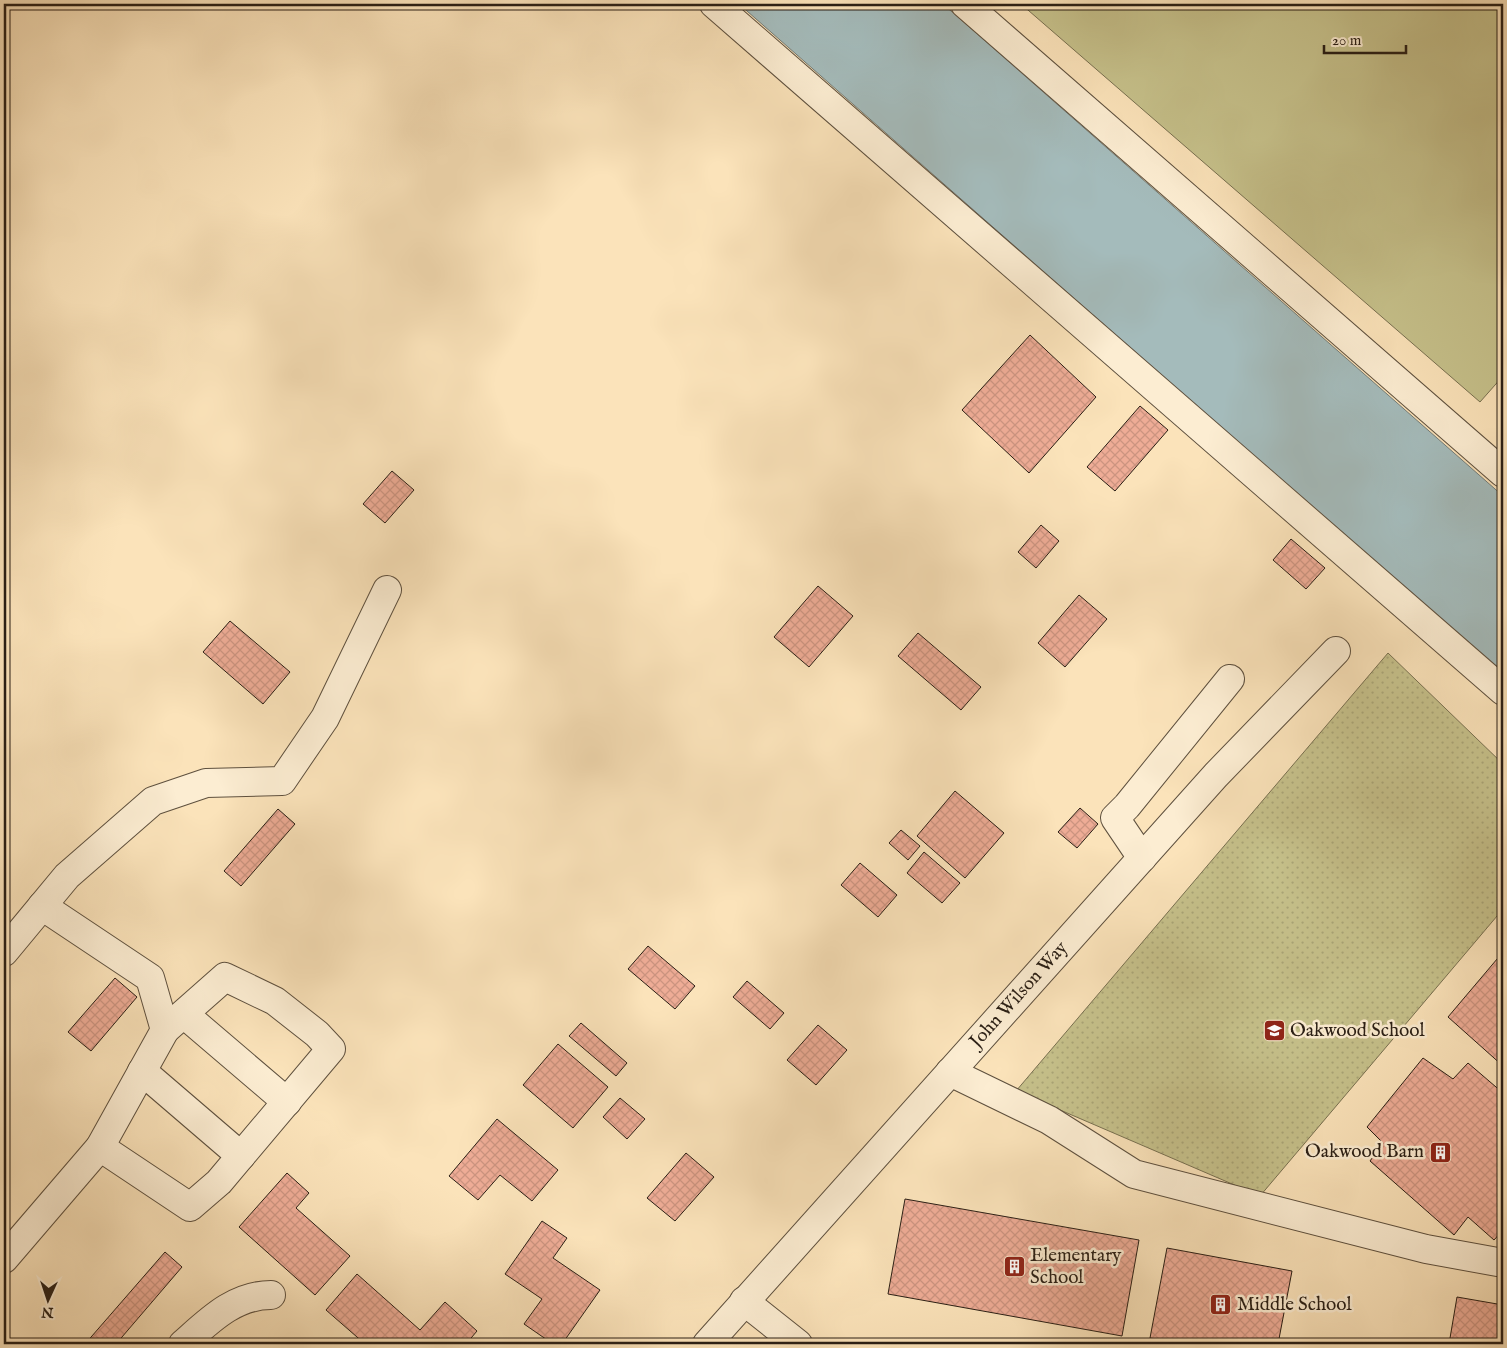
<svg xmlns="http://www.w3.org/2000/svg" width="1507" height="1348" font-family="'IM FELL English',serif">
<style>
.grass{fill:#c6c18b;stroke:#787050}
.park{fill:url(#park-dots);stroke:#787050}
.water{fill:#a4bbbb;stroke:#737d79}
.building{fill:url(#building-cross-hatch);stroke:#2a1f15}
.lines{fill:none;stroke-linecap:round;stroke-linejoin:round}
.minor-casing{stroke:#5e503e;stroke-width:30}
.minor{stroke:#fcedd2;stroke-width:28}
.labels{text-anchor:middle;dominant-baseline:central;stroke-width:5;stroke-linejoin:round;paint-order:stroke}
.street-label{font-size:19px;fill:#2a1f15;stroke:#fcedd2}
.poi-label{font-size:19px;fill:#2a1f15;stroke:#fcedd2;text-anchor:start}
</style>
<defs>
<pattern id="park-dots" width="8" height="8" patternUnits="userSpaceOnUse" patternTransform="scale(1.25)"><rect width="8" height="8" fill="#c6c18b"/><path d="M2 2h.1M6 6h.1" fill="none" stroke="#aaa577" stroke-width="1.8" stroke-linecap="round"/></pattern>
<pattern id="building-cross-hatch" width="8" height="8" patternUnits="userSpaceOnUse" patternTransform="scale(1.25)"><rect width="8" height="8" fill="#eeac96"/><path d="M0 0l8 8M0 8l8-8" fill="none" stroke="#cc9480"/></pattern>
</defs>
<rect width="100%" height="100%" fill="#fbe3ba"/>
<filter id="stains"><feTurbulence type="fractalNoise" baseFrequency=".004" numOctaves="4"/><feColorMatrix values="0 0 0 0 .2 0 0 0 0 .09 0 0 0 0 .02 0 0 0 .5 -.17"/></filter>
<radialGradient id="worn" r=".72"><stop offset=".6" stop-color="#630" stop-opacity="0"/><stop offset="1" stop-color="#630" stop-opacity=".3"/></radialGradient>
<path class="grass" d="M1021 4H1503V376L1480 402Z"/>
<path class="park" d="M1388 653 1503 764V909L1260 1196 1016 1091Z"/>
<path class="water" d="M739 4H943L1503 496V675Z"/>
<g class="building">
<path d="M1030 335 1096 397 1029 473 962 410Z"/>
<path d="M1140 406 1168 430 1115 491 1087 467Z"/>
<path d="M392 471 414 490 385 523 363 504Z"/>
<path d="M1041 525 1059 541 1036 568 1018 552Z"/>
<path d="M1291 539 1325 568 1306 589 1273 560Z"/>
<path d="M818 586 853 616 809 667 774 637Z"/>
<path d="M1079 595 1107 619 1065 667 1038 643Z"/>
<path d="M230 621 290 672 263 704 203 652Z"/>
<path d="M918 633 981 687 961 710 898 656Z"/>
<path d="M955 791 1004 833 965 878 917 836Z"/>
<path d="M1080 808 1098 824 1077 848 1058 832Z"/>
<path d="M278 809 295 824 241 886 224 871Z"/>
<path d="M901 830 920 846 908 860 889 843Z"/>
<path d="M924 852 960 883 942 903 907 873Z"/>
<path d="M860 863 897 895 878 917 841 885Z"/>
<path d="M648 946 695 986 675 1009 628 969Z"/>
<path d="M1503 952V1066L1448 1017Z"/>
<path d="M115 978 137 997 91 1051 68 1032Z"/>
<path d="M747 981 784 1013 770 1029 733 997Z"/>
<path d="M581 1023 627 1063 616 1076 569 1036Z"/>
<path d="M818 1025 847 1050 816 1085 787 1060Z"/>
<path d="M558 1044 608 1087 573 1128 523 1085Z"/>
<path d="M1423 1058 1453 1079 1468 1063 1503 1093V1230L1494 1240 1468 1217 1454 1235 1370 1161 1383 1143 1367 1127Z"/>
<path d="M620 1098 645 1119 627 1139 603 1117Z"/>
<path d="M497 1119 558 1170 532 1201 500 1175 478 1200 449 1176Z"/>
<path d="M686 1153 714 1177 675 1221 647 1198Z"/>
<path d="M287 1173 309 1193 296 1208 350 1256 315 1295 239 1227Z"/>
<path d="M905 1199 1139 1240 1122 1336 888 1294Z"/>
<path d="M542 1221 567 1238 553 1258 600 1290 562 1344H553L524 1324 542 1299 505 1274Z"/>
<path d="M1167 1248 1292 1271 1278 1344H1183L1150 1338Z"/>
<path d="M165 1252 182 1267 116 1344H85Z"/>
<path d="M357 1274 420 1330 445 1302 477 1331 466 1344H365L326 1310Z"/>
<path d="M1457 1297 1503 1305V1344H1449Z"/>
</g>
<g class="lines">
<defs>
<g id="minor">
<path d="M714 4 1503 691"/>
<path d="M965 4 1503 473"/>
<path d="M1142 858 1115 818 1127 806 1230 679"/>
<path d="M4 952 67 876 153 801 206 783 282 781 325 718 387 590"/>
<path d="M184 1014 287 1102"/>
<path d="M142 1071 241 1156"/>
<path d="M950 1072 1049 1120 1134 1174 1426 1249 1503 1263"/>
<path d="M100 1147 190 1207 219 1182 331 1049 317 1034 275 1001 225 977 165 1030"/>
<path d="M4 1259 100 1147 165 1030 150 978 42 906"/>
<path d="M744 1301 798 1344"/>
<path d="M183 1344C209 1321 234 1295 271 1295"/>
<path d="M707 1344 1216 775 1336 651"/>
</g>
</defs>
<use href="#minor" class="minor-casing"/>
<use href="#minor" class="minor"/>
</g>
<defs>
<symbol id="school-square" viewBox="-11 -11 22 22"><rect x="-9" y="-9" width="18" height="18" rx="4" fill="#8f2418" stroke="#fcedd2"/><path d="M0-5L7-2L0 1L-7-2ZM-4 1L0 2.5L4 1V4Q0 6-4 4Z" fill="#fff"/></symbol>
<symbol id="building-square" viewBox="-11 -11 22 22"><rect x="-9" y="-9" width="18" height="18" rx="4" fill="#8f2418" stroke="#fcedd2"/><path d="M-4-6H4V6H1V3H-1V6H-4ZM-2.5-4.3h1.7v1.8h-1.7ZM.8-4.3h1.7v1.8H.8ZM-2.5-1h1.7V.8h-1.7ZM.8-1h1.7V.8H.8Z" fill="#fff"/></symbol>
</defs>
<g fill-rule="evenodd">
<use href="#school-square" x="1262" y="1018" width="25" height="25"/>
<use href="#building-square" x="1428" y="1140" width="25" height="25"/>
<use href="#building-square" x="1002" y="1254" width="25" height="25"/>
<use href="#building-square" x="1208" y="1292" width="25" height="25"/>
</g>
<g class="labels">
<g class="street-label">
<text transform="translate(1019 995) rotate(-48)">John Wilson Way</text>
</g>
<g class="poi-label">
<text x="1290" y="1031">Oakwood School</text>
<text x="1424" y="1152" text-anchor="end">Oakwood Barn</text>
<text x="1030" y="1256">Elementary<tspan x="1030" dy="22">School</tspan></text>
<text x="1237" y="1305">Middle School</text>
</g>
</g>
<rect width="1507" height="1348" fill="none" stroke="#fbe3ba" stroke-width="20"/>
<rect x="5" y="5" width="1497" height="1338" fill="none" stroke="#2a1f15" stroke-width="2.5"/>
<rect x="10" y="10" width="1487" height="1328" fill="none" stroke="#2a1f15"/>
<g transform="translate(48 1300) rotate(183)" stroke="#fcedd2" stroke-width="4" paint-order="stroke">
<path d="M0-4L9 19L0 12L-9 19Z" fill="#2a1f15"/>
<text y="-8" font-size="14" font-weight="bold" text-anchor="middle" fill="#2a1f15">N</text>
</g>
<path d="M1324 45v8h82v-8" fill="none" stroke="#2a1f15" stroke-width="2.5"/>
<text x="1332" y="45" font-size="15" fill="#2a1f15" stroke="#fcedd2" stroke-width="4" paint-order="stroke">20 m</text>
<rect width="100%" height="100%" filter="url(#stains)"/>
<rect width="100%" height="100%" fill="url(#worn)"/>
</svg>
